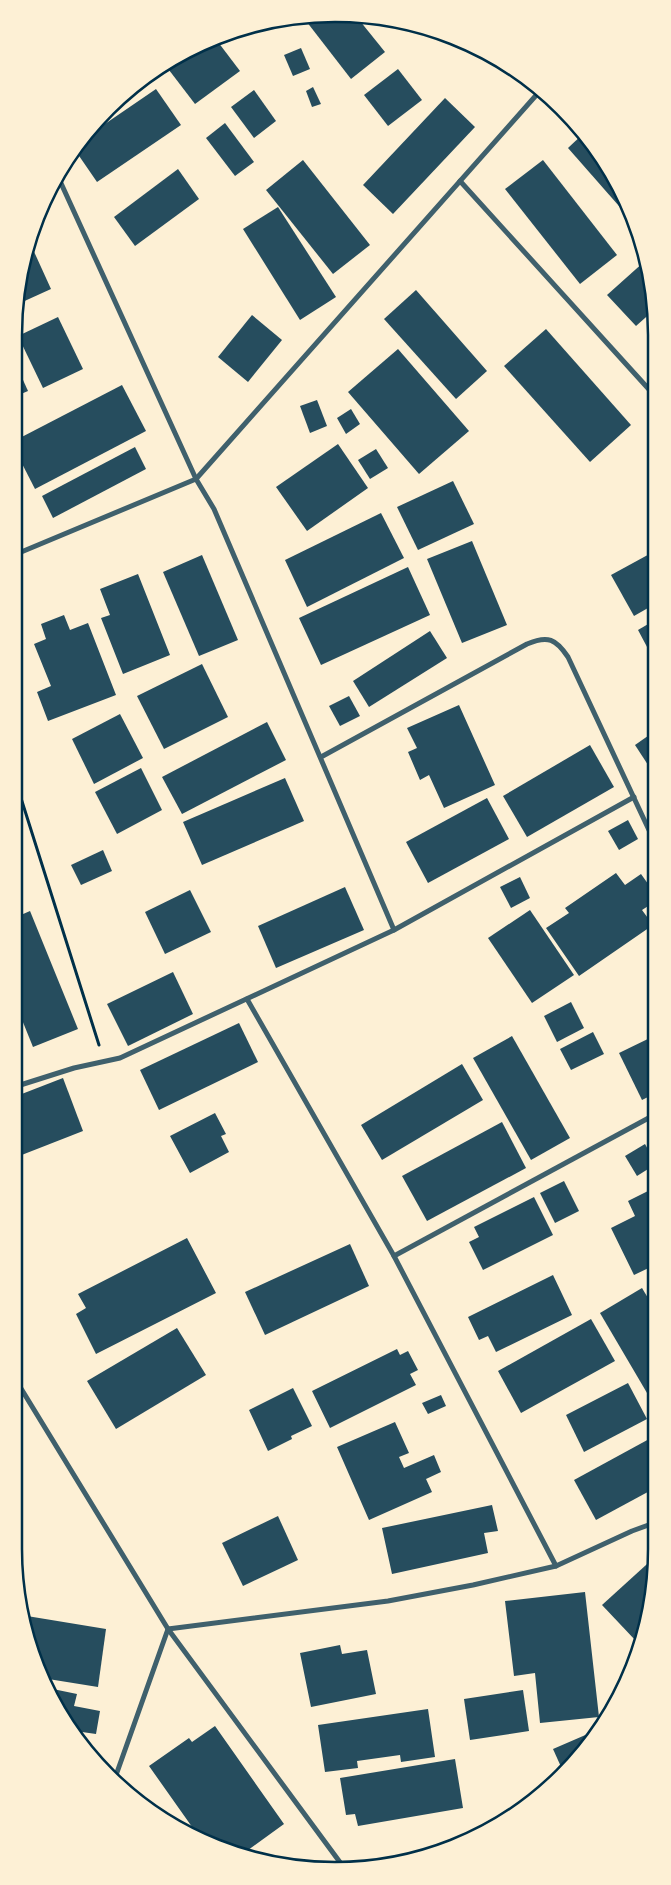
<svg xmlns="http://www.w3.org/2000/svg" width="671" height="1885" font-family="'Roboto Serif',serif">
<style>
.building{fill:#264d5e}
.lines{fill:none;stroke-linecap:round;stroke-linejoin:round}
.path{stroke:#003049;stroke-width:3}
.minor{stroke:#3f606c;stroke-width:5}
.rim{fill:none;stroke:#003049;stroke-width:2.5}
</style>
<rect width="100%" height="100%" fill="#fdf0d5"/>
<g class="building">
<path d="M303 17 360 21 385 52 351 79Z"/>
<path d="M218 42 240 71 195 104 169 70 199 49Z"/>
<path d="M301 48 310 69 293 76 284 55Z"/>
<path d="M398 69 422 100 388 126 364 95Z"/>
<path d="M313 87 321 104 312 107 306 91Z"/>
<path d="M156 89 181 125 97 182 75 150 80 141Z"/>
<path d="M254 90 276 121 254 138 231 107Z"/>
<path d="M445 98 475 127 393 214 363 185Z"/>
<path d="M225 123 254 162 235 176 206 138Z"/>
<path d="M584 133 624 193 633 222 568 148Z"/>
<path d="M303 160 370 245 333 274 266 190Z"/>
<path d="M543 160 617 255 580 284 505 189Z"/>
<path d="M178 169 199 199 135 246 114 217Z"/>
<path d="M278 207 336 297 300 320 243 229Z"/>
<path d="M31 245 51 289 18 304 25 253 27 247Z"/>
<path d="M645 261 654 293V310L636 326 607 295Z"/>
<path d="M416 290 487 371 456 399 384 319Z"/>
<path d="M252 315 282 340 248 382 218 357Z"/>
<path d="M58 317 83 369 43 388 18 336Z"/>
<path d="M546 329 631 425 590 462 504 366Z"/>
<path d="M398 349 469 431 419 474 348 392Z"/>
<path d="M14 360 28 391 14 397Z"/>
<path d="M122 385 146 431 35 489 14 448V441Z"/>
<path d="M317 400 327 426 310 433 300 406Z"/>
<path d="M351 409 360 424 346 434 337 418Z"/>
<path d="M338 444 368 488 307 531 276 487Z"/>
<path d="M135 447 146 469 53 518 42 496Z"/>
<path d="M376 449 388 468 370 479 358 460Z"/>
<path d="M453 481 474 524 418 550 397 507Z"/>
<path d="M14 502 20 515 14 518Z"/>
<path d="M381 513 404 558 307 607 285 560Z"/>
<path d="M472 541 507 625 462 643 427 559Z"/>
<path d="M655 551V604L634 616 611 575Z"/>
<path d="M202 555 238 640 199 656 163 572Z"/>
<path d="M408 567 430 615 321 665 299 618Z"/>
<path d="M138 574 170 655 123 674 101 618 110 615 100 589Z"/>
<path d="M64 615 70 630 88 623 116 695 48 721 37 692 51 686 34 644 46 639 41 624Z"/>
<path d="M655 620V662L638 630Z"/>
<path d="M430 631 447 658 369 707 353 681Z"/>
<path d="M202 664 228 717 164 749 137 696Z"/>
<path d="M349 696 360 716 340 726 329 706Z"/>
<path d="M459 705 495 785 444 808 429 775 420 780 408 752 417 748 407 728Z"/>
<path d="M120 714 143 758 94 784 72 739Z"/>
<path d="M267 722 286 760 182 814 162 777Z"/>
<path d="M655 731 656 764 650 768 635 745Z"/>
<path d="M590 745 614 787 527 837 503 796Z"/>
<path d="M141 768 162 810 117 834 95 792Z"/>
<path d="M285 778 304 821 202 865 183 822Z"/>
<path d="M487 798 509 839 428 883 406 842Z"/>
<path d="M628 820 638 839 619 850 608 831Z"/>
<path d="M103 850 112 871 81 885 71 865Z"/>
<path d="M616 873 625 885 641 874 656 895V901L642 910 653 925 579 976 546 928 569 913 565 908Z"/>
<path d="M520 877 530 898 511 908 500 887Z"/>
<path d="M345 887 364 930 276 968 258 926Z"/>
<path d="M190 890 211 932 165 954 145 912Z"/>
<path d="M530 910 574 975 532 1003 488 938Z"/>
<path d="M30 911 78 1029 33 1047 14 1000V918Z"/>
<path d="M173 972 193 1014 128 1046 107 1004Z"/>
<path d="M571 1002 584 1028 557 1042 544 1016Z"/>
<path d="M239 1023 258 1062 159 1110 140 1070Z"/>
<path d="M593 1032 604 1054 571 1070 560 1049Z"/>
<path d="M656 1035V1093L642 1100 619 1053Z"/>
<path d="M512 1036 570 1138 531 1160 473 1058Z"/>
<path d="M462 1064 483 1100 382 1160 361 1125Z"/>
<path d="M63 1078 83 1131 14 1158V1097Z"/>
<path d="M215 1113 226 1134 221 1136 229 1152 190 1173 170 1136Z"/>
<path d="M502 1122 526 1168 427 1221 402 1176Z"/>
<path d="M645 1144 656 1164 637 1176 625 1156Z"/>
<path d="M564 1181 579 1211 555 1223 540 1193Z"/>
<path d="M656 1187 657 1264 634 1275 611 1228 635 1216 628 1201Z"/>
<path d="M534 1197 553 1235 483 1270 469 1242 479 1237 474 1227Z"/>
<path d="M187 1238 216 1293 96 1354 76 1314 86 1308 78 1294Z"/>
<path d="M350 1244 369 1286 265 1335 245 1292Z"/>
<path d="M553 1275 572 1315 496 1352 488 1336 479 1340 468 1317Z"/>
<path d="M642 1288 657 1313V1410L600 1313Z"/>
<path d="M591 1319 615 1361 521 1413 498 1371Z"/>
<path d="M177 1328 206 1375 116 1429 87 1381Z"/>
<path d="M397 1349 400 1355 408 1351 418 1370 410 1374 416 1385 330 1428 312 1391Z"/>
<path d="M628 1383 647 1419 584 1452 566 1415Z"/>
<path d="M293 1388 312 1426 291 1436 292 1439 268 1451 249 1410Z"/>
<path d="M441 1395 446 1406 428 1414 422 1403Z"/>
<path d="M395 1422 409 1453 399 1457 404 1468 434 1455 441 1472 426 1479 432 1492 369 1520 337 1447Z"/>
<path d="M651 1438 657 1449V1487L596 1520 574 1480Z"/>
<path d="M492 1505 498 1531 484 1533 488 1553 392 1574 382 1528Z"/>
<path d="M278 1516 298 1560 243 1586 222 1543Z"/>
<path d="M657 1555 647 1631 636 1641 602 1605Z"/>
<path d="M585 1592 599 1717 540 1723 535 1673 514 1676 505 1601Z"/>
<path d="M27 1616 106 1629 98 1687 42 1678 38 1672Z"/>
<path d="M340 1645 342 1654 367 1650 376 1694 311 1707 300 1653Z"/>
<path d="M48 1688 77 1694 74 1706 100 1711 96 1734 82 1732 80 1740Z"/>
<path d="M523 1690 529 1731 470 1740 464 1699Z"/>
<path d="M428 1709 435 1757 401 1762 400 1755 357 1761 358 1768 325 1772 318 1725Z"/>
<path d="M215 1726 284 1824 244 1853 202 1841 149 1766 189 1738 192 1742Z"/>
<path d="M590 1733 592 1739 562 1769 553 1749Z"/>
<path d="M455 1759 463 1808 358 1826 355 1814 346 1815 340 1778Z"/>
</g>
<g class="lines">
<path class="path" d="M14 776 99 1045"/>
<g class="minor">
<path d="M60 181 196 479 214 509 394 930"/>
<path d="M460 181 655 396"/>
<path d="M14 555 196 479 539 92"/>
<path d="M321 757 527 644C548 635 556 639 568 657L656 845"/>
<path d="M247 999 394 1256 556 1566"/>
<path d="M14 1087 74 1068 120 1058 394 930 634 797"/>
<path d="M394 1256 656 1114"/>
<path d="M14 1377 168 1629 388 1601 473 1585 556 1566 632 1531 657 1522"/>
<path d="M168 1629 342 1865"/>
<path d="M115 1778 168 1629"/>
</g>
</g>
<path d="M0 0H671V1885H0ZM335 22H335A313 313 0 0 1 648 335V1549A313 313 0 0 1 335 1862H335A313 313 0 0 1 22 1549V335A313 313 0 0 1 335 22Z" fill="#fdf0d5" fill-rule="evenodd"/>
<path class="rim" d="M335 22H335A313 313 0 0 1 648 335V1549A313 313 0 0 1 335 1862H335A313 313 0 0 1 22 1549V335A313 313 0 0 1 335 22Z"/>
</svg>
